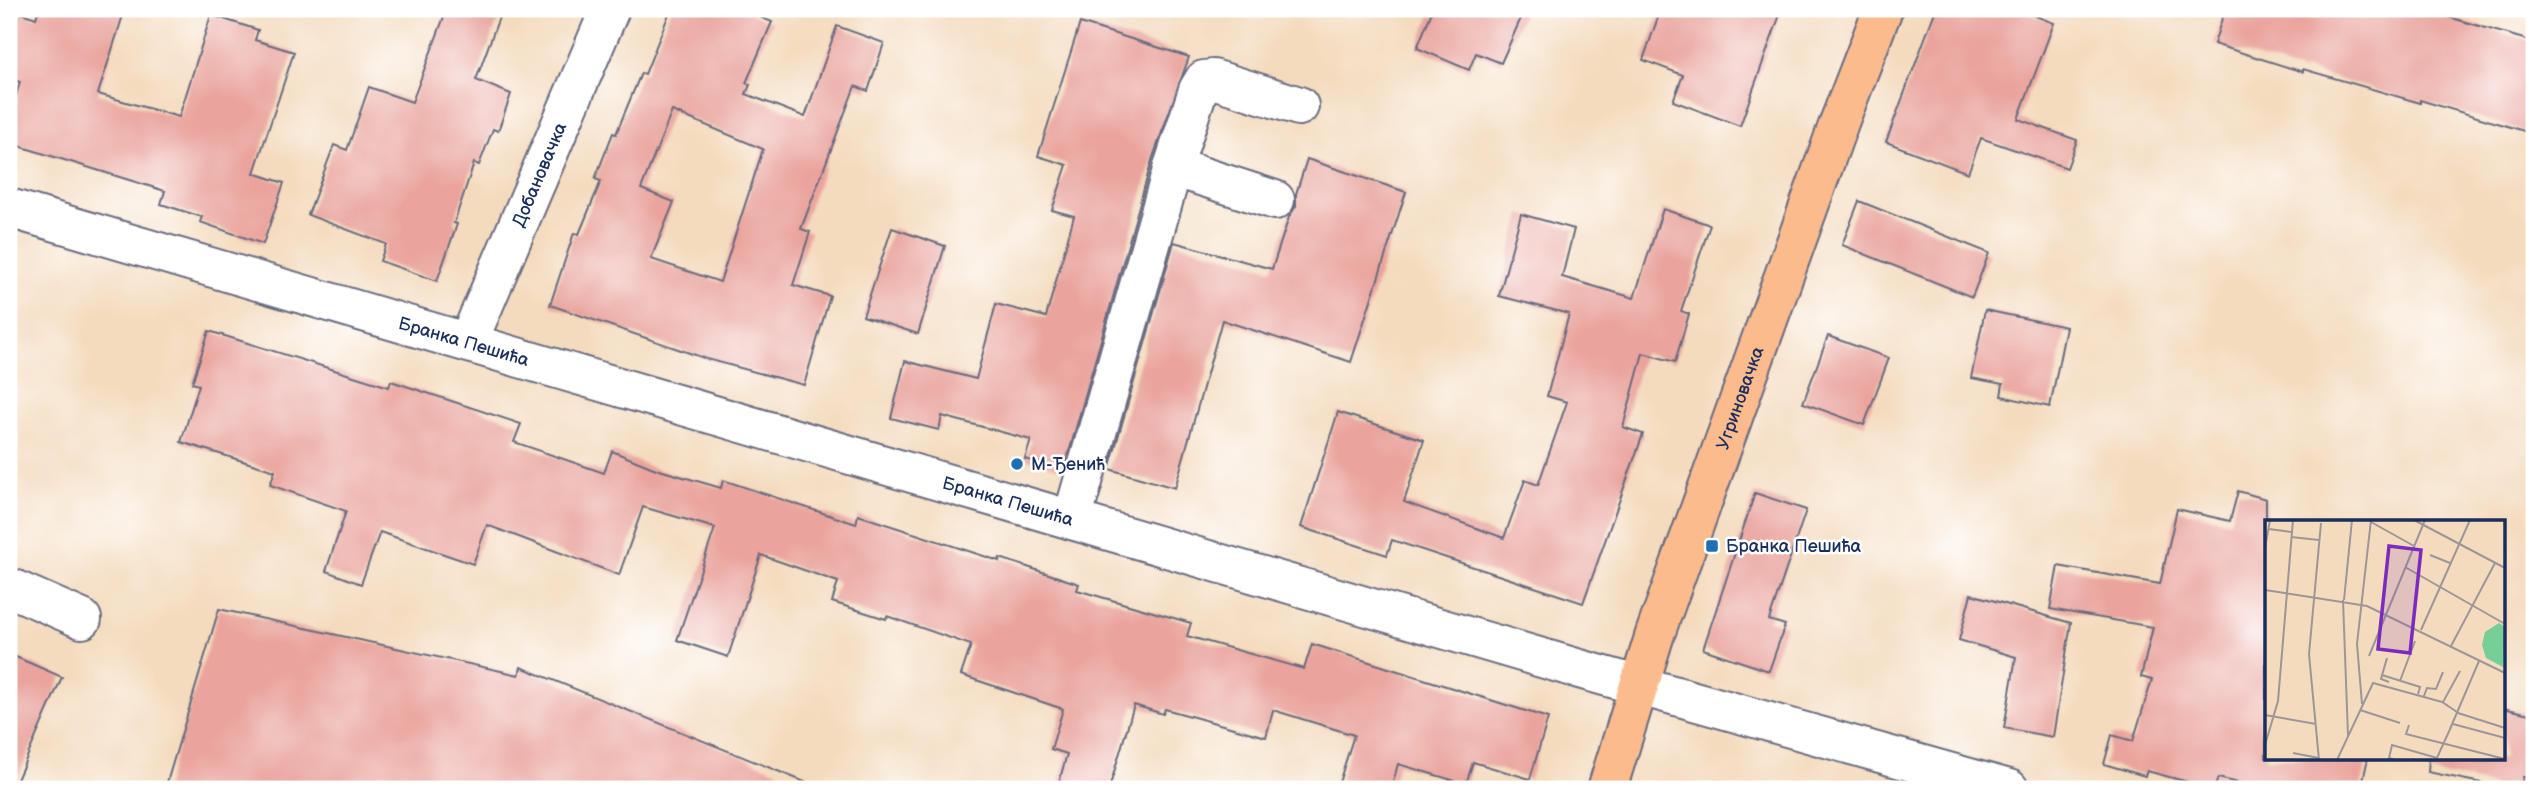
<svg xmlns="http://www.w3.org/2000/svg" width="2543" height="798" font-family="'Balsamiq Sans',sans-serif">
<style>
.building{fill:#eaa49d;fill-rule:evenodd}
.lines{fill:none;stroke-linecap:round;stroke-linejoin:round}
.minor-casing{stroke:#676b80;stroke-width:42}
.major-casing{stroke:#676b80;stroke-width:42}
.minor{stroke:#fff;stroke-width:38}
.major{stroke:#fbbb8d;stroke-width:38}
.poi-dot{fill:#1f6fb2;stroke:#fff;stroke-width:2.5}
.labels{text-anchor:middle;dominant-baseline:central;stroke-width:5;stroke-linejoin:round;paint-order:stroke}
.street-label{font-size:18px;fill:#1b2f5e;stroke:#fff}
.poi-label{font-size:18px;fill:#1b2f5e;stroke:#fff;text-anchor:start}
.inset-road{fill:none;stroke:#9d9698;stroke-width:2}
.view{fill:#7b2cbf;fill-opacity:0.15;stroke:#7b2cbf;stroke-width:3.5}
.inset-edge{fill:none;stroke:#1b2f5e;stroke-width:3.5}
</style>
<rect width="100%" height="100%" fill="#fff"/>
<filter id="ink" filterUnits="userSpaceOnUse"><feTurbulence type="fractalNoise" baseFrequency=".0143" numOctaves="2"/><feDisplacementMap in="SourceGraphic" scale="14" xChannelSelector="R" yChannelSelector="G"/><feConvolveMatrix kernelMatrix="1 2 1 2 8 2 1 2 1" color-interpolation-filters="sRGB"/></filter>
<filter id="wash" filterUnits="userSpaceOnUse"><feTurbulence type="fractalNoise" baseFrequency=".00686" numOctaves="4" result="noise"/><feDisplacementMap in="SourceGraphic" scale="28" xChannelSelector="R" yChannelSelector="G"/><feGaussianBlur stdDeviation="1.57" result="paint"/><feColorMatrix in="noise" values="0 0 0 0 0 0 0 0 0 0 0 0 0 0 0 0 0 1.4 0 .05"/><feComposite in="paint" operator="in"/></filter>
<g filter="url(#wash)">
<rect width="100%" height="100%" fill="#f4dbbe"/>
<g id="blocks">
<g class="building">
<path d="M9 9 36 18 39 9H125L98 94 179 117 211 15 258 30 255 40 294 52 254 173 284 183 263 244 200 222 202 217 161 204 165 191 9 143V118L20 82 9 78Z"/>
<path d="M447 9H502L476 80 511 94 498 131 493 129 479 165 474 163 454 223 457 224 437 281 380 261 386 244 308 215 334 145 347 150 369 87 412 102Z"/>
<path d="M671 9H740L772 22 746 83 750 85 746 94 805 117 837 26 884 43 868 91 855 86 801 229 810 232 793 285 830 296 804 385 707 359 550 305 574 233 579 234 601 181 595 179 613 133 616 134 641 73 645 74ZM672 111 763 149 720 282 651 259 674 202 641 189Z"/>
<path d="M1433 9H1525L1501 63 1476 53 1469 70 1417 48Z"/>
<path d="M1661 9H1782L1740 126 1673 101 1683 75 1643 60Z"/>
<path d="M1936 9H2017L2054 23 2018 119 2077 140 2067 168 1981 138 1968 173 1886 142Z"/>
<path d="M2225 9H2447L2445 16 2534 42V134L2420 100V103L2303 69V72L2214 44Z"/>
<path d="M1080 23 1189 57 1152 160 1064 470 1025 459 1031 440 942 416 939 430 891 418 905 361 976 379 996 304 1046 317 1074 216 1052 210 1067 165 1038 156Z"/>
<path d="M1307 159 1406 192 1351 362 1222 320 1175 488 1109 469 1174 242 1272 269 1289 217 1296 206V194Z"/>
<path d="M1859 201 1989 253 1972 297 1842 245Z"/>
<path d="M1663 209 1710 225 1681 311 1689 314 1675 362 1643 353 1623 427 1643 434 1583 603 1392 540 1387 555 1301 527 1338 412 1424 440 1404 502 1504 538 1525 480 1538 485 1567 402 1547 396 1569 314 1499 296 1521 214 1574 229 1562 277 1634 298Z"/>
<path d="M892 228 945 246 918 334 863 316Z"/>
<path d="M1985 310 2066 327 2050 407 2001 396 2003 384 1971 378Z"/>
<path d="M209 331 389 387 391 381 521 424 514 442 604 473 612 451 656 469 721 488 723 480 856 524 858 515 999 561 1000 558 1079 584 1077 590 1191 623 1187 636 1304 669 1312 644 1548 718 1530 779 1473 762 1466 784 1398 764 1391 789H1337L1354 735 1273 710 1266 737 1165 709 1163 714 1134 705 1109 789H1057L1067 754 1051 749 1063 709 961 675 971 645 887 616 886 619 832 602 838 582 761 555 728 657 677 640 715 528 643 507 619 575 487 525 473 564 380 532 361 584 326 571 346 511 270 485 275 471 181 442 199 385 192 383Z"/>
<path d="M1828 336 1889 358 1864 425 1803 403Z"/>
<path d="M2238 491 2266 499V758H2368L2361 789H2262L2218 778 2214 789 2147 771 2145 776 2104 764 2112 735 2133 741 2152 680 2141 677 2153 627 2050 609 2058 566 2160 584 2177 509 2230 521Z"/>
<path d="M1755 493 1806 510 1769 620 1785 625 1769 671 1703 649Z"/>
<path d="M1971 594 2071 623 2053 737 2004 728 2016 657 1959 640Z"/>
<path d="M219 609 519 675 521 667 822 789H165Z"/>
<path d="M9 654 62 677 13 789H9Z"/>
<path d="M2503 708 2534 715V779L2523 777 2520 789H2510L2428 772 2429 758H2503Z"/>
</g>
</g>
</g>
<g filter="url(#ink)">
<use href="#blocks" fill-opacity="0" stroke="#676b80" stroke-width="2"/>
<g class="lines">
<defs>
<g id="minor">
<path d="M1173 167 1275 200"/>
<path id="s1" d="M9 208 1576 668 2009 789"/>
<path id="s2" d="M468 342 610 9"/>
<path d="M1072 520 1173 167 1198 90 1204 80 1213 79 1299 106"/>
<path d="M9 587 82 619"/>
</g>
<g id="major">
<path id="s3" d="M1607 789 1655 634 1840 120 1883 9"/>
</g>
</defs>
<use href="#minor" class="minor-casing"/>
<use href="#major" class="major-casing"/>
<use href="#minor" class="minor"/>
<use href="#major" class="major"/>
</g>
</g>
<g class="poi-dot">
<circle cx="1017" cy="464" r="7"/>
<rect x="1705" y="539" width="14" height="14" rx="3.5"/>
</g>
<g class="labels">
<g class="street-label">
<text stroke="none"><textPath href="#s2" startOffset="182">Добановачка</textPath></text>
<text stroke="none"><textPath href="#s1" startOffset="474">Бранка Пешића</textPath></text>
<text stroke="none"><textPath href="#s3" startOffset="413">Угриновачка</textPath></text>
<text stroke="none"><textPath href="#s1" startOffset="1041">Бранка Пешића</textPath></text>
</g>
<g class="poi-label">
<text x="1031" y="464">М-Ђенић</text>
<text x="1726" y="546">Бранка Пешића</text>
</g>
</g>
<g transform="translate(2265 520)">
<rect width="240" height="240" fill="#f4dbbe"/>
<path d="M234 103 240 107 238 147 221 138 217 125 220 112Z" fill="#75cf96"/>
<path class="inset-road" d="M149 0 240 48M106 2 149 26M4 9 26 12M26 17 54 20M0 28 5 0M165 35 185 43M140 47 240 104M0 70 102 86 240 153M78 80 83 216M79 80 87 0M156 110 205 0M186 126 230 43M104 136 160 0M122 138 116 159 124 162M117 155 155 167 153 174M135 161 150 121M159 176 162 168 171 169 178 152M178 182 195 151M97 184 92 124 106 0M95 190 135 203M193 193 240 208M0 195 51 204M188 204 240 218M144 205 141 214 240 239M185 209 214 141M0 225 13 181 28 0M28 233 54 238M54 240 44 134 56 3M72 240 108 163 177 182 195 194M131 240 124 238 127 225 172 238M171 240 186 207"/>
<path class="view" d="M124 26 156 30 145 133 113 129Z"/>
<rect width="240" height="240" class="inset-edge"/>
</g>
<rect width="2543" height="798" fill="none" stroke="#fff" stroke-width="35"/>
</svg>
